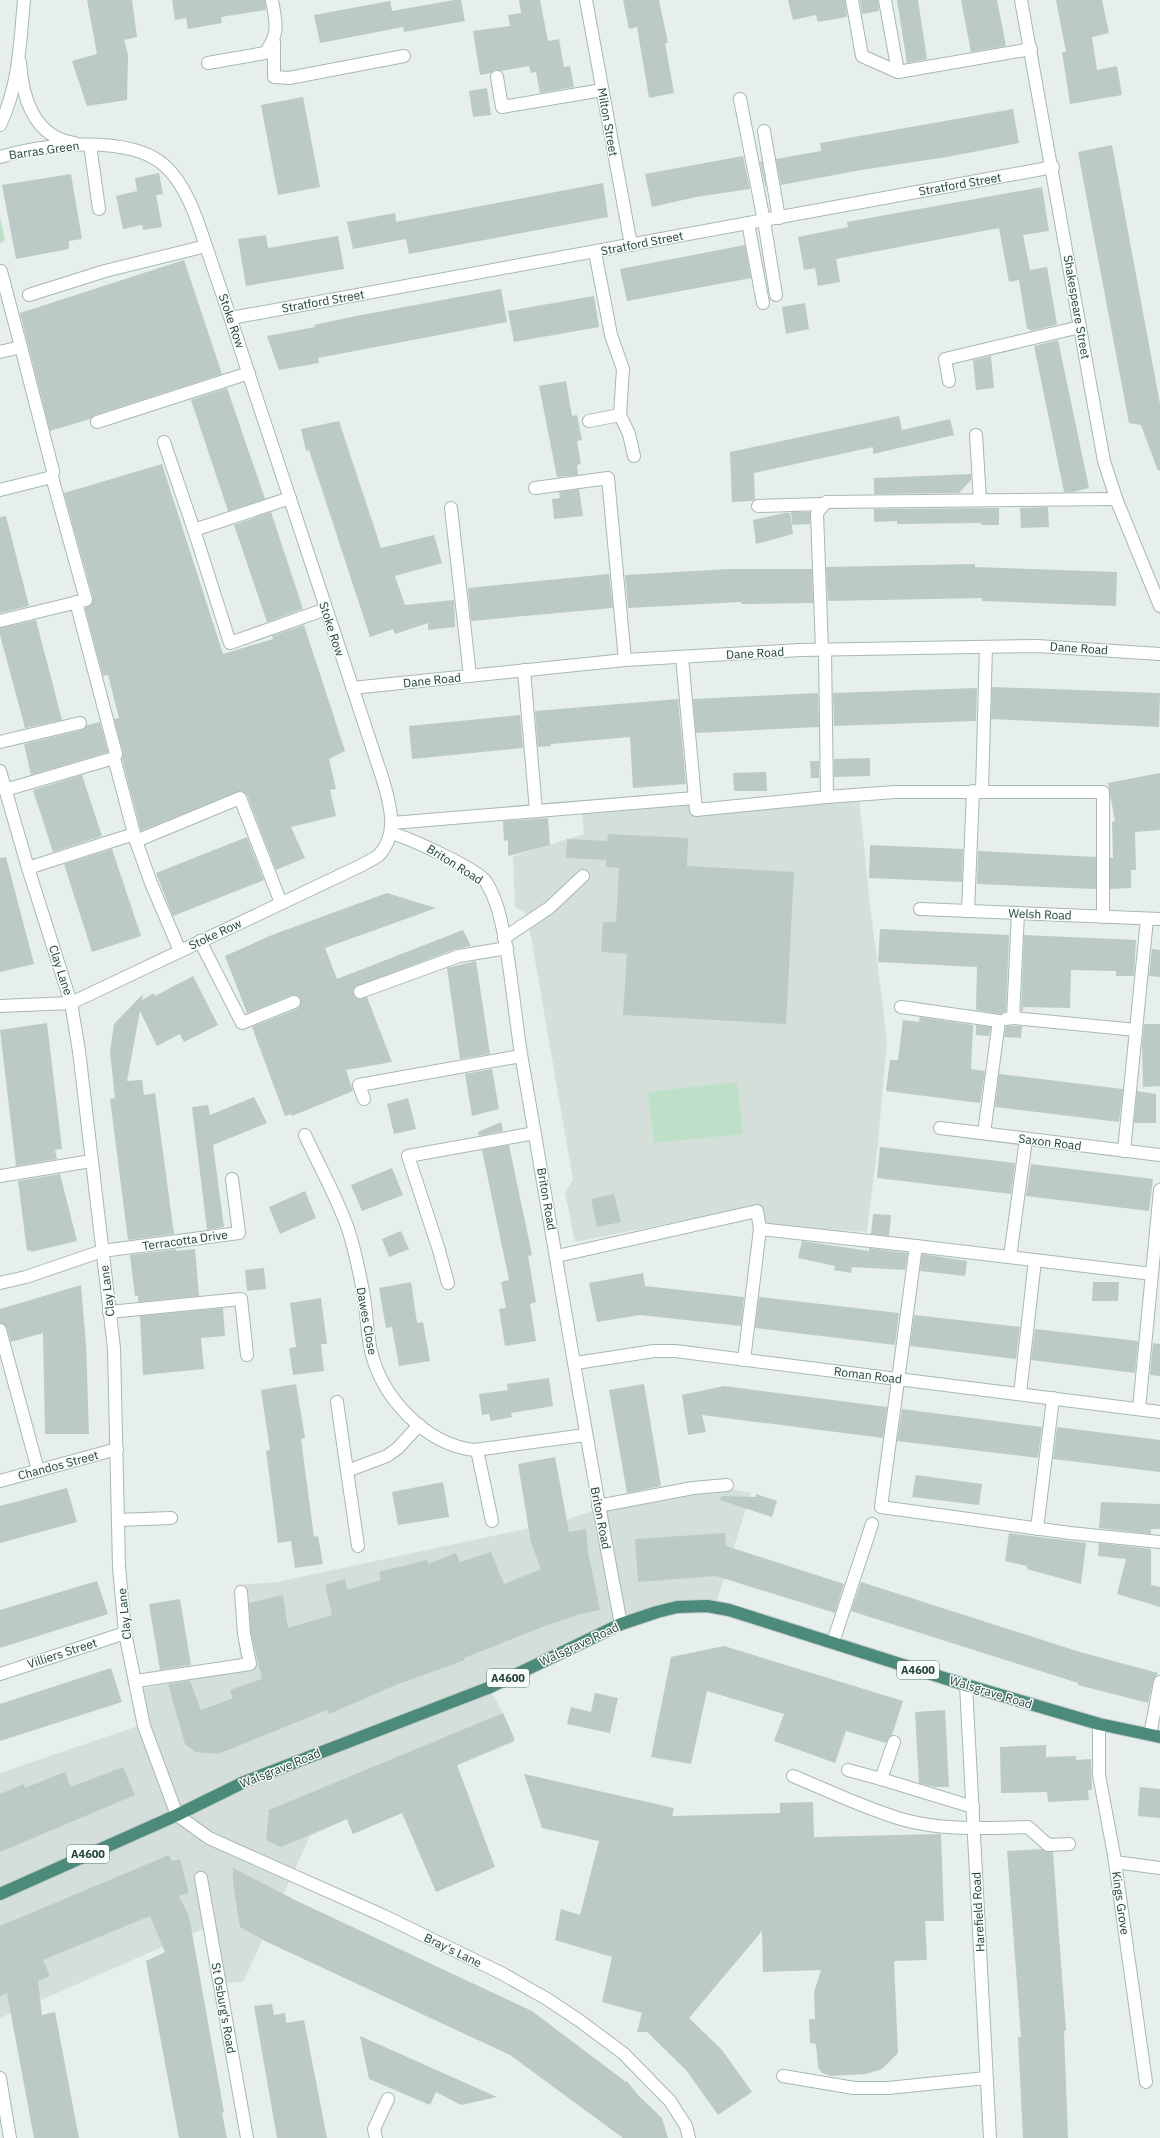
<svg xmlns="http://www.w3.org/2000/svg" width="1160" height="2138" font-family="'IBM Plex Sans',sans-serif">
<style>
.built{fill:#d4dfda}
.green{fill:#bfe0c8}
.building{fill:#bbcac4}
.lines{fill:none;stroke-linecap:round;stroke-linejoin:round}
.service-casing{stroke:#a8b8b2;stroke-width:14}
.minor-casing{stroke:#a8b8b2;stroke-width:14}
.tertiary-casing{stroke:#a8b8b2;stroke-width:14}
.trunk-casing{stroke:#c2cac8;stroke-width:14}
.service{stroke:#fff;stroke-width:12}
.minor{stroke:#fff;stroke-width:12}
.tertiary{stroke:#fff;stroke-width:12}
.trunk{stroke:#4c8a7c;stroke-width:12}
.labels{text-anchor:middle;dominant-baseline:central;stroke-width:3;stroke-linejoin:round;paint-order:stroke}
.shield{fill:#f7fbf9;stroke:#637a73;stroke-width:1}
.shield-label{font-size:11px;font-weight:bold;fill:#24423a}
.street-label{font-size:12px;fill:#24423a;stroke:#f7fbf9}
</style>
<rect width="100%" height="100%" fill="#e6efeb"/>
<g class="built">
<path d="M859 798 870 904 887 1040 878 1143 867 1232 762 1225V1205L575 1242 565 1192 573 1180 527 914 515 907 513 856 584 834 582 813 689 802 690 815Z"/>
<path d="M722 1488 751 1493 715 1607 669 1609 489 1688 503 1713 514 1742 381 1797 390 1818 353 1834 347 1819 310 1836 243 1982 220 1983 210 1926 0 2018V1773L138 1726 122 1634 138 1689 245 1669 240 1655 238 1640 236 1585 277 1582 563 1521 618 1502Z"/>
</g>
<g class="green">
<path d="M0 217 5 240 0 244Z"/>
<path d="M737 1082 743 1134 654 1143 648 1092Z"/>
</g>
<g class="building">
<path d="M87 0H132L137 37 124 40 128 55 127 100 87 106 72 61 97 54Z"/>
<path d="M172 0H265L266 10 221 17 222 23 188 29 186 18 175 20Z"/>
<path d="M454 0H461L465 21 404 32 403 27 320 43 314 15 390 1 392 11Z"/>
<path d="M519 0H540L548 41 559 39 564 67 570 66 574 87 540 93 536 72 531 73 529 66 501 71 495 70 491 73 480 75 473 31 510 26 508 15 521 13Z"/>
<path d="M623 0H659L668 43H665L674 93 649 98 637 27 629 29Z"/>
<path d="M788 0H845L847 17 818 22 816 15 793 20Z"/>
<path d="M860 0H878L879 11 862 14Z"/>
<path d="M897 0H918L927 59 907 63Z"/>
<path d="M961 0H997L1006 46 971 52Z"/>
<path d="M1056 0H1102L1109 33 1092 37 1097 70 1117 66 1122 95 1070 104 1062 52H1066Z"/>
<path d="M487 88 491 115 473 117 469 91Z"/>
<path d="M303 97 320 187 278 195 261 105Z"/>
<path d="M1013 109 1019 143 947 157 861 170 781 185 776 159 821 151 820 143Z"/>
<path d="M1112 145 1160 404V470L1158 471 1141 425 1129 423 1078 152Z"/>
<path d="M743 156 750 189 696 197 652 207 645 174Z"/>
<path d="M762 161 766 186H765L760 162Z"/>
<path d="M159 173 163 194 156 195 162 227 143 230 142 225 123 229 116 196 137 191 135 178Z"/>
<path d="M71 174 82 239 69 241V249L16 259 2 185Z"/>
<path d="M603 183 608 217 409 254 406 239 353 249 347 222 395 213 396 222Z"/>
<path d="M1042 187 1049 231 1023 235 1030 270 1047 267 1057 324 1055 325 1031 331 1030 329H1027L1019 280 1009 282 999 228 836 259 840 282 818 286 815 268 804 270 798 237 848 227 847 222Z"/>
<path d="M266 235 268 248 338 236 344 269 246 286 238 239Z"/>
<path d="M745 245 751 278 627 301 620 269Z"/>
<path d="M184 260 222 374 95 415 90 419 50 431 20 313Z"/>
<path d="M501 289 507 322 318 358 319 363 279 370 267 336 315 327 314 325 356 316Z"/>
<path d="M594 296 599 327 514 342 508 311Z"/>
<path d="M805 303 809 329 786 334 782 307Z"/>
<path d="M1058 340 1089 488 1073 492H1064L1034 346Z"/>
<path d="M991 356 994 388 976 390 973 360Z"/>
<path d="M566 381 572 416 577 415 582 440 577 441 581 464 577 465 578 475 557 477 539 386Z"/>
<path d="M227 388 265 499 228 511 191 400Z"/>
<path d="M899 416 902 430 950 419 954 435 873 454V447L754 473 755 499 752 501 732 502 730 452Z"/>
<path d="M339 421 381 548 434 535 442 563 395 576 405 605 454 600 455 627 428 630V623L395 634 393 629 370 637 309 450 306 451 301 429Z"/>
<path d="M162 464 223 654 273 639 272 636 304 625 345 751 329 759 336 789 330 790 336 816 291 827 305 858 276 870 247 795 241 791 141 831 122 759 123 752 114 719 119 718 108 675 103 676 85 608 91 605 93 598 64 493Z"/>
<path d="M971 474V480L959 493 874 494V478Z"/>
<path d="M579 489 583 516 554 519 552 499 560 498 559 492Z"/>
<path d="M1048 507 1049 527 1021 528 1020 508Z"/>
<path d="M999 508V525H981V523L897 524V521L874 522V509Z"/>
<path d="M271 512 303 609 267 622 234 525Z"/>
<path d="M791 512H810V524L792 525Z"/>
<path d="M785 513H790L793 534 756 544 753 520Z"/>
<path d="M6 516 29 606 0 613V517Z"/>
<path d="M975 564V567L1003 568 1117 572 1116 606 982 601V598L828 601 826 567Z"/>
<path d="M729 569H812L813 603 741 604V602L628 608 625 575Z"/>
<path d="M609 574 613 608 471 621 468 588Z"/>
<path d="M36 620 62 720 25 728 0 635V628Z"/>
<path d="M992 687 1160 693 1159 727 991 719Z"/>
<path d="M977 688 976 721 834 726 833 693Z"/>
<path d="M818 693 819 727 696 733 693 699Z"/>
<path d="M678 699 686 784 633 788 630 737 551 744V746L538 747 535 711Z"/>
<path d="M520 715 523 748 412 759 409 726Z"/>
<path d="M100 722 108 752 31 775 24 744 82 730 87 725Z"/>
<path d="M870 758V776L834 777V759Z"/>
<path d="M810 761H819V778H811Z"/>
<path d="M766 772 767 791H734L733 773Z"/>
<path d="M1160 773V830L1135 832 1136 870H1131V888L1110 889V858H1113L1112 822 1115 821 1108 783Z"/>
<path d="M82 775 102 836 53 852 33 790Z"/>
<path d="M548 818 550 845 508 856V840L504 841 503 821Z"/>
<path d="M608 834 688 838 687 866 794 872 786 1024 623 1015 627 954 601 952 603 922H616L619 868 606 867V860L566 858 567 839 607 841Z"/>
<path d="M247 837 264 880 173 916 156 873Z"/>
<path d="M870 845 963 849 962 882 869 878Z"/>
<path d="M112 849 141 936 92 952 64 864Z"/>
<path d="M978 851 1096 857V889L977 884Z"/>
<path d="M6 857 34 964 0 972V858Z"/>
<path d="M387 893 436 908 325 948 337 979 463 930 471 946 456 949 355 987 353 991 355 997 359 999 367 997 392 1062 346 1070 353 1091 292 1116 291 1114 285 1116 252 1027 297 1009 300 1006 301 1000 298 996 292 995 247 1013 225 956 272 935Z"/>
<path d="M880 929 1009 935 1006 1011 1001 1014 976 1010 977 967 878 962Z"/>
<path d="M1024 935 1136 940 1134 976H1116V971L1071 970 1070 1008 1023 1007V1011H1021Z"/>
<path d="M1152 949 1160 950V977L1149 976Z"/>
<path d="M476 961 490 1054 460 1059 447 968Z"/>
<path d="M193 976 218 1025 184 1042 180 1034 157 1046 140 1011 127 1081 142 1080 144 1095 155 1093 174 1234 128 1240 110 1099 115 1098 110 1052 114 1024 143 994 142 1000 154 993 155 996Z"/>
<path d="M920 1017 973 1025 971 1069 985 1071 980 1103 886 1091 890 1060H898L903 1020 919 1022Z"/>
<path d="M47 1023 62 1149 55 1150 57 1159 16 1166 0 1030Z"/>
<path d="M1144 1024H1160V1086L1143 1087 1142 1044Z"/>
<path d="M976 1025 991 1027 989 1036 976 1035Z"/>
<path d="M1006 1026H1022L1021 1038 1004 1037Z"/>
<path d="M492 1069 499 1109 472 1116 465 1074Z"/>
<path d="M999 1074 1123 1089 1119 1122 995 1107Z"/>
<path d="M1137 1091 1156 1094V1123H1134Z"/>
<path d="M254 1097 267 1123 213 1145 224 1227 207 1230 192 1107 208 1105 210 1115Z"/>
<path d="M408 1098 416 1129 394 1134 387 1104Z"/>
<path d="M501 1122 503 1131 479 1136 478 1132Z"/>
<path d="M509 1145 532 1255 528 1256 536 1302 530 1304 536 1341 505 1346 499 1309 506 1308 501 1282 509 1280 482 1150Z"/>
<path d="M880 1147 1015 1163 1011 1194 877 1178Z"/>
<path d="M1031 1164 1153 1179 1149 1211 1026 1196Z"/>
<path d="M392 1168 403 1195 362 1211 351 1185Z"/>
<path d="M60 1174 77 1241 31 1252 30 1250 27 1251 18 1181Z"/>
<path d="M305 1191 316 1218 280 1234 269 1207Z"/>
<path d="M614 1194 621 1222 597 1227 591 1199Z"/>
<path d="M873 1214 891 1215 889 1236 871 1234Z"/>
<path d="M401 1231 409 1249 389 1257 382 1239Z"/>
<path d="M802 1241 869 1251V1248L908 1253 905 1270 852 1267 851 1273 834 1270 835 1266 798 1258Z"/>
<path d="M176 1249V1251L195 1249 199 1296 138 1302V1296H135L130 1255Z"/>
<path d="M922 1254 967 1261 965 1276 920 1271Z"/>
<path d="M264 1268 266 1289 247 1291 245 1270Z"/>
<path d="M643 1273 645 1286 744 1297 741 1326 640 1315 597 1322 589 1283Z"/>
<path d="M411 1282 417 1323 423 1322 430 1361 399 1366 392 1327 386 1328 379 1288Z"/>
<path d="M1093 1282H1119L1118 1301H1092Z"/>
<path d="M81 1285 86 1345 89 1434H45L43 1333 11 1342 7 1328 0 1323V1309Z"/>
<path d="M759 1297 899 1313 895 1345 755 1328Z"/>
<path d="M321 1298 327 1344H321L324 1371 293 1375 289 1348 296 1347 290 1303Z"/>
<path d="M223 1308 225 1336 201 1338 204 1369 143 1375 140 1316Z"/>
<path d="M914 1315 1020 1327 1016 1359 910 1346Z"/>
<path d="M1035 1329 1138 1341 1135 1373 1031 1360Z"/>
<path d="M1153 1343 1160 1344V1376L1150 1375Z"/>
<path d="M549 1378 553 1406 511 1413 512 1417 491 1421 489 1414 482 1415 479 1394 508 1390 507 1384Z"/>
<path d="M296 1384 305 1438 301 1439 314 1537 318 1536 323 1564 295 1568 291 1541 278 1543 266 1451 270 1450 261 1390Z"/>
<path d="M644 1384 661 1486 627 1493 609 1390Z"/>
<path d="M724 1386 887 1407 883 1438 702 1415 706 1432 688 1435 682 1395Z"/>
<path d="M902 1409 1042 1427 1038 1458 897 1441Z"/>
<path d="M1057 1427 1160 1440V1472L1053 1459Z"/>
<path d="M555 1457 569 1532 586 1529 588 1552 600 1610 580 1614 545 1626 464 1658 465 1660 396 1685 329 1714 327 1710 218 1754 195 1752 185 1744 168 1684 190 1681 201 1710 233 1698 230 1690 262 1679 251 1633 249 1603 283 1595 288 1628 332 1615 325 1585 345 1579 347 1590 381 1580 379 1572 427 1560 428 1564 456 1553 460 1562 491 1552 504 1584 541 1569 531 1543 518 1464Z"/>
<path d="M916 1475 982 1484 979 1505 912 1497Z"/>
<path d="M443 1482 449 1517 398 1525 392 1492Z"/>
<path d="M67 1488 77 1522 0 1543V1506Z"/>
<path d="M756 1494 777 1501 772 1517 720 1500 721 1496 756 1497Z"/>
<path d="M1101 1502 1160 1504V1529H1151V1534L1099 1528Z"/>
<path d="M725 1533 726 1546 844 1584 835 1613 716 1576 638 1582 635 1539Z"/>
<path d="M1009 1533 1086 1543 1081 1584 1027 1569V1566L1005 1561Z"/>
<path d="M1099 1543 1151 1549V1585L1160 1587V1607L1117 1594 1126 1559 1098 1556Z"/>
<path d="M97 1581 108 1614 0 1648V1610Z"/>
<path d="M861 1582 1080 1652 1158 1673 1153 1681 1148 1703 1078 1685V1683L851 1611Z"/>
<path d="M180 1599 191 1665 160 1670 149 1604Z"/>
<path d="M724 1646 903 1701 892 1735 886 1743 846 1731 835 1763 774 1741 784 1714 707 1691 691 1764 651 1757 671 1657Z"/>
<path d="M111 1668 122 1702 0 1741V1704Z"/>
<path d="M595 1693 618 1698 610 1733 567 1724 571 1707 591 1712Z"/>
<path d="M945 1710 949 1787H934L919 1783 915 1712Z"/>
<path d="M503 1713 515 1740 457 1765 495 1867 436 1892 402 1813 353 1834 347 1819 281 1847 266 1840 269 1810Z"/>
<path d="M1046 1745V1757L1076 1756V1760L1091 1759 1092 1790H1088L1089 1800 1048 1802 1047 1792 1001 1793 1000 1747Z"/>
<path d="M123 1767 135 1795 0 1852V1794L24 1784 25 1788 65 1772 71 1787Z"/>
<path d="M524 1774 674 1808 672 1816 780 1813V1803L813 1802 814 1837 941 1834 944 1921H925L927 1960 894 1961 898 2053 882 2069 866 2074 830 2076 822 2073 818 2067 816 2044 810 2043 809 2019H815L814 1992 821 1970 763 1972 762 1931 689 2018 722 2050 752 2092 718 2115 686 2070 647 2032H637L642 2013 602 2002 612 1957 555 1940 561 1909 580 1915 599 1841 542 1828Z"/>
<path d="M1140 1787 1160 1789V1818L1138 1816Z"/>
<path d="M1042 1849 1053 1852 1066 2031H1064L1068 2138H1023L1018 2037H1021L1007 1851Z"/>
<path d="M169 1855 172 1861 180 1859 189 1893 179 1896 189 1916 224 2112 222 2113 227 2138H179L146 1961 165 1952 150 1916 43 1960 50 1976 38 1981 42 2015 55 2012 79 2138H34L7 1993 0 1996V1926Z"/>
<path d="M233 1868 297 1901 532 2011 626 2082 627 2081 638 2095 662 2118 668 2138H623L510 2055 267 1942 240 1927 233 1883Z"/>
<path d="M272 2004 274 2015 285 2013 286 2023 304 2020 327 2138H277L254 2006Z"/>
<path d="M360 2036 497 2097 461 2105 436 2092 430 2105 369 2079Z"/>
</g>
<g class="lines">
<defs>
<g id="service">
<path d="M852 0 862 56 898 72"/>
<path d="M885 0 898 72 1031 49"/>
<path d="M274 42V77L289 78 404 56"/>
<path d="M208 63 265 53C280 33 276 23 272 0"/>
<path d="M497 77 502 107 602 90"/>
<path d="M740 99 764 221 776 295"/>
<path d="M764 131 779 218"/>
<path d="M90 145 99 209"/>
<path d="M748 223 763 303"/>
<path d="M1 271 21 347"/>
<path d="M29 295 105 271 206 246"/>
<path d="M0 352 21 347 53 471 52 477 86 600 0 621"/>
<path d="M949 381 945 359 1080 327"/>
<path d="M97 422 249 373"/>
<path d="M976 435 980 500"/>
<path d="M164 442 194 530 290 498"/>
<path d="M535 488 608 478 625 660"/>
<path d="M0 490 52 477"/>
<path d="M758 506 823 504"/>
<path d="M451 508 470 676"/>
<path d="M194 530 230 643 326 609"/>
<path d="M76 602 116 754 114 758"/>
<path d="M822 650 817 513 826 502 1116 499"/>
<path d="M682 657 696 810 827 797 825 650"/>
<path d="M524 670 536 811"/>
<path d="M0 742 80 723"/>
<path d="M5 790 114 758 136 841 151 883 180 951"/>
<path d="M982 791 986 647"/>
<path d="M827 797 895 792H1103V917"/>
<path d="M392 823 694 798"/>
<path d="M136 841 240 798 281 903"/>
<path d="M28 868 134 834"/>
<path d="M968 911 973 791"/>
<path d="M504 938 549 908 583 876"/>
<path d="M200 941 242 1023 294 1002"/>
<path d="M360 992 459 956 507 948"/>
<path d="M901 1007 999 1021 984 1133"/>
<path d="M1013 1018 1136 1030"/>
<path d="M1006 1019 1013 1018 1018 913"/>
<path d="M364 1099 359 1085 521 1056"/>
<path d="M1124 1151 1147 919"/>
<path d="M102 1251 239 1233 232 1179"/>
<path d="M557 1256 757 1211 760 1229"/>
<path d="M1010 1257 1026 1139"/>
<path d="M1152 1274 916 1246 881 1507 1070 1533 1160 1542"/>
<path d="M448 1283 438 1247 408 1156 535 1133"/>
<path d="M109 1312 241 1299 247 1355"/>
<path d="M0 1330 38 1470"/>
<path d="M744 1360 760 1229 916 1246"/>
<path d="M1020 1394 1035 1260"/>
<path d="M337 1402 358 1546"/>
<path d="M1139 1409 1160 1190"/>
<path d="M477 1450 492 1521"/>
<path d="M347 1471 387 1456 398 1448 419 1425"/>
<path d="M598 1506 693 1488 727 1485"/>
<path d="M118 1520 171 1518"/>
<path d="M1037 1529 1053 1398"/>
<path d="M833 1642 872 1524"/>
<path d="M136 1681 250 1664 244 1634 241 1592"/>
<path d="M1150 1735 1160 1682"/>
<path d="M894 1742 881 1779 973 1807"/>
<path d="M848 1770 881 1779"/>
<path d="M793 1776C829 1791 864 1808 901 1819 942 1831 986 1828 1028 1827L1048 1845 1069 1844"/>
<path d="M1115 1862 1160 1868"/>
<path d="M783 2076 854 2088H888L986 2078"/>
<path d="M376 2138 374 2129 388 2099"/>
</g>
<g id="minor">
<path d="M586 0 631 245"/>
<path d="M1021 0 1104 461 1117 501 1160 606"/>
<path d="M20 62C22 97 34 137 74 143"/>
<path d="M0 157C42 144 129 134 164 165 190 188 200 230 211 261 224 299 237 337 249 375 293 510 337 645 383 780 390 805 399 833 379 855 374 859 365 863 360 866L71 1003 0 1006"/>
<path d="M595 252 611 335 623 369 620 415 629 434 634 456"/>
<path d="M231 318 1053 167"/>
<path d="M589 421 620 415"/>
<path d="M352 688 625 660 800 650 1037 646 1160 654"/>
<path d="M391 833C409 838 478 869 486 882 497 900 500 916 504 935 512 976 515 1018 522 1060 555 1248 585 1437 621 1624"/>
<path d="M920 909 1160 919"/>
<path d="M940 1128 1160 1155"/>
<path d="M305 1135C319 1166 337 1197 348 1229 355 1250 360 1275 364 1297 367 1315 367 1334 371 1351 382 1398 426 1445 475 1450L585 1435"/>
<path d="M0 1176 91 1161"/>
<path d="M0 1283 26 1277 102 1251"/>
<path d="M576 1363 654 1351H675L1160 1412"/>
<path d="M0 1481 117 1449"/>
<path d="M0 1674 125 1633"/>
<path d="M966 1685 990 2138"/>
<path d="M1099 1724V1775L1114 1855 1146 2082"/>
<path d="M177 1815 209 1838 384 1916 503 1974 547 1999 580 2021 623 2053 670 2101 686 2126 689 2138"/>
<path d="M201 1878 247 2138"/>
<path d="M0 2078 10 2138"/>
</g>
<g id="tertiary">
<path d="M0 125C19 86 20 43 24 0"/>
<path d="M0 771 28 868 71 1003 79 1051 114 1348 119 1567 125 1633 144 1726 177 1815"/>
</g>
<path id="trunk" d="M0 1894 177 1815 244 1782 488 1688 621 1624 657 1612 677 1607 707 1606 729 1610 966 1685 1099 1724 1160 1737"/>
</defs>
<use href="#service" class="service-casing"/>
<use href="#minor" class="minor-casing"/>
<use href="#tertiary" class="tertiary-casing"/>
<use href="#trunk" class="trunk-casing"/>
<use href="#service" class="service"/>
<use href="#minor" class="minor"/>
<use href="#tertiary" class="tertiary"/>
<use href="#trunk" class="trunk"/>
</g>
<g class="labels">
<g class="shield">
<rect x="897" y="1661" width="42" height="18" rx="3"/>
<rect x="487" y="1669" width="42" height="18" rx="3"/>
<rect x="67" y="1845" width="42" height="18" rx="3"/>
</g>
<g class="shield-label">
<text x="918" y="1670">A4600</text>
<text x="508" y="1678">A4600</text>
<text x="88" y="1854">A4600</text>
</g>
<g class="street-label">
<text transform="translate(608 122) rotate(80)">Milton Street</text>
<text transform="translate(44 150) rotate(-8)">Barras Green</text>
<text transform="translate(960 184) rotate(-10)">Stratford Street</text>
<text transform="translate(642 243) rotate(-11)">Stratford Street</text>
<text transform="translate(323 301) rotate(-10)">Stratford Street</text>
<text transform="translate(1077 307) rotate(80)">Shakespeare Street</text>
<text transform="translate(232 321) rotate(71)">Stoke Row</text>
<text transform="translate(332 629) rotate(72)">Stoke Row</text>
<text transform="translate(1079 648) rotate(4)">Dane Road</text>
<text transform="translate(755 653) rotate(-3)">Dane Road</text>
<text transform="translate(432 680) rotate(-6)">Dane Road</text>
<text transform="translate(455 864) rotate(32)">Briton Road</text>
<text transform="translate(1040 914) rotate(2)">Welsh Road</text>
<text transform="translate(215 934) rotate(-25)">Stoke Row</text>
<text transform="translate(61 970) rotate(72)">Clay Lane</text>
<text transform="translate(1050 1142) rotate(7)">Saxon Road</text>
<text transform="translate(547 1199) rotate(80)">Briton Road</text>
<text transform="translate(185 1240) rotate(-8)">Terracotta Drive</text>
<text transform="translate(107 1291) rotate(-97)">Clay Lane</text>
<text transform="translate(367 1321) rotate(80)">Dawes Close</text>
<text transform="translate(868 1375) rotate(7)">Roman Road</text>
<text transform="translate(58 1465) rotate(-15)">Chandos Street</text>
<text transform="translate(601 1518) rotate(79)">Briton Road</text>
<text transform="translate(124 1614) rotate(-96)">Clay Lane</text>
<text transform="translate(579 1644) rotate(-25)">Walsgrave Road</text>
<text transform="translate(62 1653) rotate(-18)">Villiers Street</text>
<text transform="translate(991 1692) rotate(17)">Walsgrave Road</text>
<text transform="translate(280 1768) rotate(-22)">Walsgrave Road</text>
<text transform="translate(1121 1903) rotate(82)">Kings Grove</text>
<text transform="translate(978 1912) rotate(-93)">Harefield Road</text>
<text transform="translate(453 1950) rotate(26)">Bray's Lane</text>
<text transform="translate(224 2008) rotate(80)">St Osburg's Road</text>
</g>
</g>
</svg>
